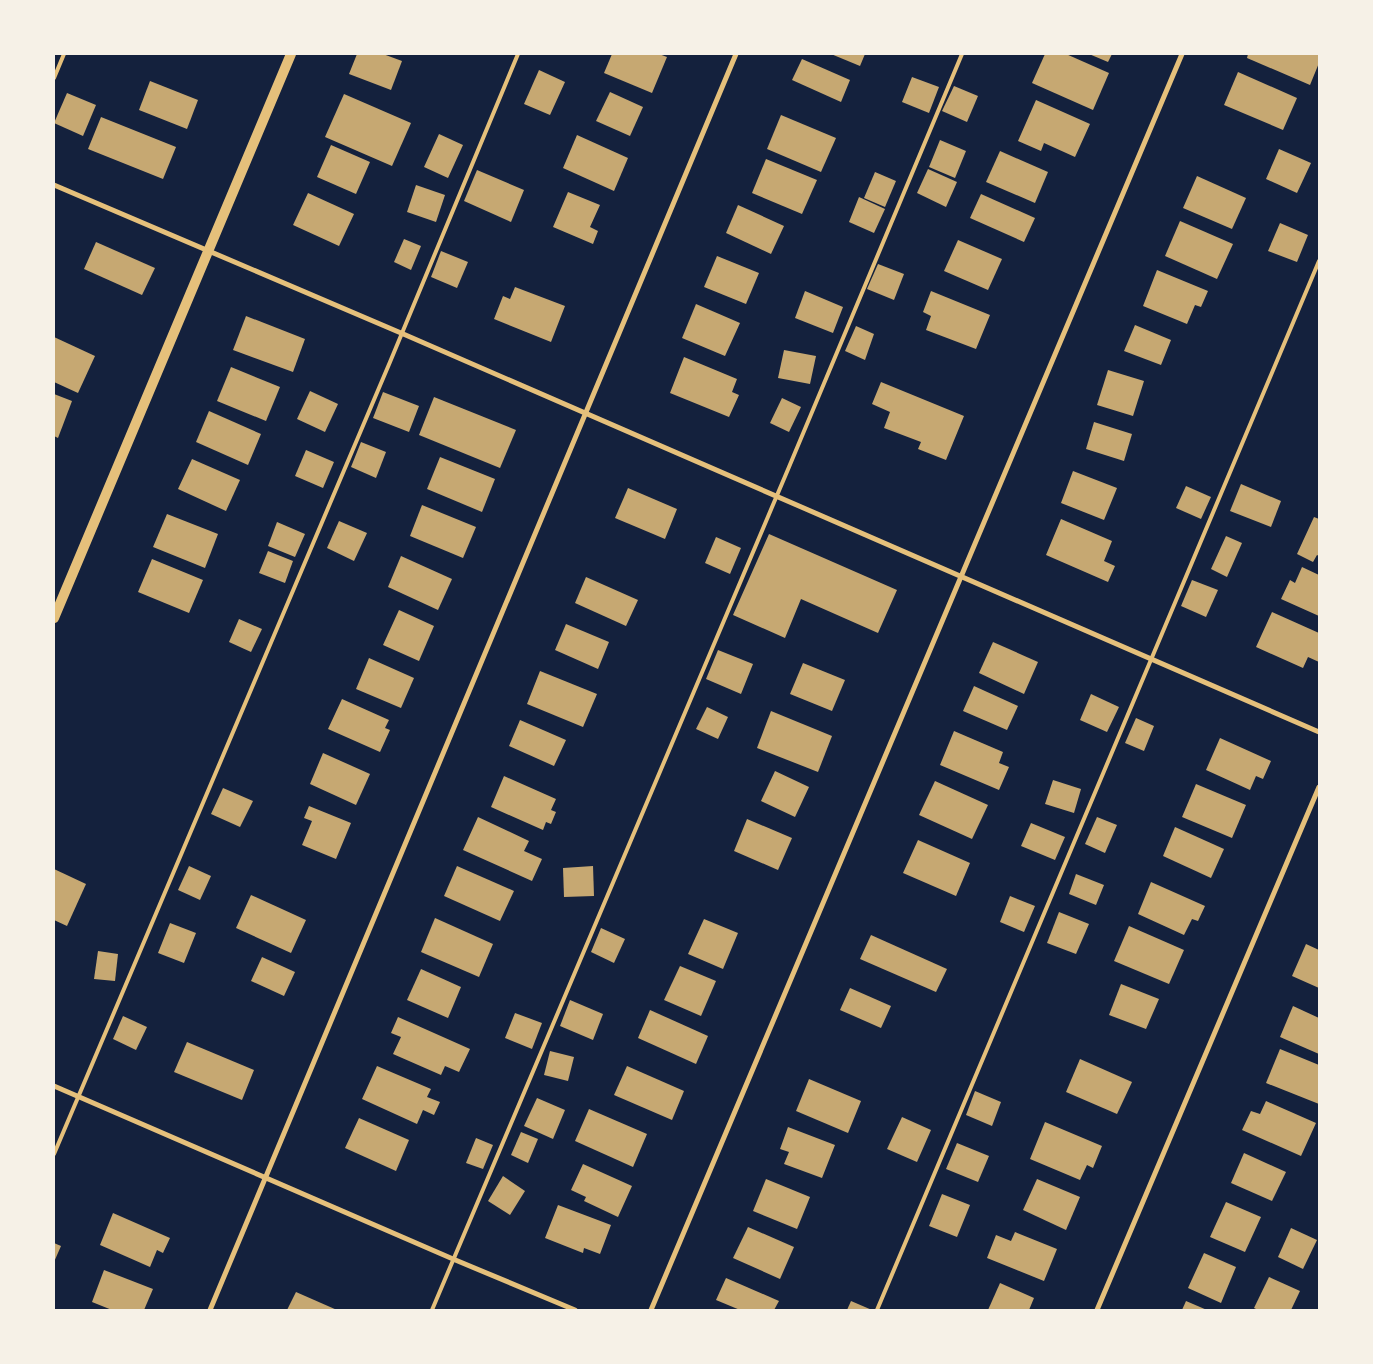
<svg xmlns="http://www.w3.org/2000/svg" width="1373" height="1364" font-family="'DM Sans',sans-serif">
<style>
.building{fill:#c6a872}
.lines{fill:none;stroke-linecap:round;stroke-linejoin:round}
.service{stroke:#e5c07b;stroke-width:4}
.minor{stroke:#e5c07b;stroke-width:5}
.secondary{stroke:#e5c07b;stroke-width:10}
</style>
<rect width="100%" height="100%" fill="#14213d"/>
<g class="building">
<path d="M357 54H383L402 61 391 90 349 74Z"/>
<path d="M612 54H659L667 57 652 93 604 73Z"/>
<path d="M831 54H865L860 66Z"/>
<path d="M1045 54H1066L1109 73 1093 110 1032 83Z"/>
<path d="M1089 54H1112L1108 62Z"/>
<path d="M1248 54H1319V63L1310 85 1247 58Z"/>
<path d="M802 59 850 80 841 102 792 80Z"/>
<path d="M539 70 565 82 550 115 524 104Z"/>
<path d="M1238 72 1297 98 1283 130 1224 105Z"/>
<path d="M912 77 939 87 929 113 902 102Z"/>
<path d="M150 81 198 100 187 129 139 110Z"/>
<path d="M954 86 978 96 967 122 942 111Z"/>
<path d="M610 92 643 107 630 136 596 121Z"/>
<path d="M67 93 96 105 83 136 54 123Z"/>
<path d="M344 94 411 123 392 166 325 137Z"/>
<path d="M1036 100 1090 124 1075 157 1044 143 1041 151 1018 141Z"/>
<path d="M781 115 836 138 821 172 767 149Z"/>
<path d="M101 117 176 147 163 179 88 149Z"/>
<path d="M439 134 463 145 448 178 424 167Z"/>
<path d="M577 135 628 158 614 191 563 168Z"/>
<path d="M940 140 966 151 955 178 929 167Z"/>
<path d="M331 145 370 162 356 194 317 177Z"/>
<path d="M1279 149 1311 163 1297 193 1266 179Z"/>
<path d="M1000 151 1048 172 1035 203 986 182Z"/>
<path d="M766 159 817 180 802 214 752 193Z"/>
<path d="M928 169 957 182 946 207 917 193Z"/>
<path d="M477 170 524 190 511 222 464 201Z"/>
<path d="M875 172 896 181 885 207 864 198Z"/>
<path d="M1197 176 1246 198 1232 229 1183 208Z"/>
<path d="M416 185 445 195 436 222 407 212Z"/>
<path d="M568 192 600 205 590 227 598 231 593 244 553 227Z"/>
<path d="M308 193 354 214 339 246 293 225Z"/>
<path d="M981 194 1035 218 1024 242 970 218Z"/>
<path d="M859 197 885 209 874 233 849 222Z"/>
<path d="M738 205 784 226 771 254 726 233Z"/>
<path d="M1180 221 1233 244 1217 279 1165 256Z"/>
<path d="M1280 223 1308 235 1297 262 1268 251Z"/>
<path d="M404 239 421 246 411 270 394 262Z"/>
<path d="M958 240 1002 259 988 290 944 271Z"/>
<path d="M96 242 155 268 142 295 84 269Z"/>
<path d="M441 251 468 262 457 288 431 277Z"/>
<path d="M717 256 759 273 746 304 704 287Z"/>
<path d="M878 264 904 274 894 300 867 289Z"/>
<path d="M1157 270 1208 291 1201 307 1195 305 1187 324 1143 306Z"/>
<path d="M515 287 565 306 551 342 494 319 503 296 510 299Z"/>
<path d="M805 291 843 307 833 333 795 318Z"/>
<path d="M931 291 990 315 976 349 926 330 931 316 923 312Z"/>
<path d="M696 304 740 323 725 356 682 338Z"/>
<path d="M246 316 305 339 293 372 233 350Z"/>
<path d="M1135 325 1171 340 1161 365 1124 351Z"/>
<path d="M856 326 874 334 865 360 845 351Z"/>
<path d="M54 337 95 356 78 393 54 382Z"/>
<path d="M784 350 816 356 810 384 778 378Z"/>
<path d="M684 357 737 379 732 392 739 395 729 417 670 393Z"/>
<path d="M231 367 280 387 266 421 217 401Z"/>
<path d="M1108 370 1144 381 1133 416 1097 405Z"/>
<path d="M881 382 964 416 946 460 918 449 921 442 884 428 890 412 872 404Z"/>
<path d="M310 391 338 404 325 432 297 419Z"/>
<path d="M383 392 419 406 409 432 373 418Z"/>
<path d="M54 394 72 401 58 438 54 436Z"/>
<path d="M434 397 516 430 500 468 419 435Z"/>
<path d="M782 398 801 407 789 432 770 423Z"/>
<path d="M209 411 261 434 248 465 196 442Z"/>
<path d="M1094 422 1132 434 1124 461 1086 449Z"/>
<path d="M361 442 386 452 376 478 351 467Z"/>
<path d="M306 450 334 462 323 488 295 476Z"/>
<path d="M440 457 495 479 482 512 427 489Z"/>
<path d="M192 459 240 480 226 511 178 489Z"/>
<path d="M1073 471 1117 488 1104 520 1061 503Z"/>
<path d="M1241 484 1281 501 1271 527 1230 511Z"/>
<path d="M1186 486 1211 497 1201 519 1176 508Z"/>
<path d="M628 488 677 509 665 539 615 518Z"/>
<path d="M422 505 476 527 463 558 410 536Z"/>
<path d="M167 514 218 534 205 568 153 547Z"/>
<path d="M1314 517 1319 519V556L1317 555 1313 562 1297 554Z"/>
<path d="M1061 519 1112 541 1104 561 1115 566 1108 582 1046 555Z"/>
<path d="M339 521 367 533 354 561 327 548Z"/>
<path d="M277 522 305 534 295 557 268 546Z"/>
<path d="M769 534 897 590 878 633 801 599 785 638 733 615Z"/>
<path d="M1226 536 1242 543 1227 577 1211 569Z"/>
<path d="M716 537 741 548 730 574 705 563Z"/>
<path d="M268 551 293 561 285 583 259 573Z"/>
<path d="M401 556 452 579 438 610 388 587Z"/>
<path d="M152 559 203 580 189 613 138 592Z"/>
<path d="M1302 567 1319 575V616L1281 599 1290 580 1295 583Z"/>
<path d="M586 577 638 600 626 626 575 603Z"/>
<path d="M1192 580 1218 590 1206 617 1181 606Z"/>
<path d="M399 610 434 626 419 661 383 645Z"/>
<path d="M1272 612 1319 633V662L1308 657 1303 668 1256 647Z"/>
<path d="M239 619 262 629 251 652 229 642Z"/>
<path d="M566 624 609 642 598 669 555 650Z"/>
<path d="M993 642 1038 662 1024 694 979 673Z"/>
<path d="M718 650 753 664 741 694 706 679Z"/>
<path d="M369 658 414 678 401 708 356 689Z"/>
<path d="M803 663 845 680 832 711 790 694Z"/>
<path d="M540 671 597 694 583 727 527 704Z"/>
<path d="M974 686 1018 706 1007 730 963 711Z"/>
<path d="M1091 694 1119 707 1107 732 1080 720Z"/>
<path d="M342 699 389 720 385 728 390 730 380 752 328 729Z"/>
<path d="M707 707 728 717 718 739 696 729Z"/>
<path d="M771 711 832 736 818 772 757 748Z"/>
<path d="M1136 718 1154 726 1144 751 1125 743Z"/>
<path d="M520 720 566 740 554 766 509 746Z"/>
<path d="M954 731 1003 752 999 763 1009 767 999 790 940 765Z"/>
<path d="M1220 738 1271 761 1263 779 1256 776 1250 790 1206 770Z"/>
<path d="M323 753 370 774 356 805 310 784Z"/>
<path d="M775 771 809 787 795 817 761 801Z"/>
<path d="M504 776 556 799 551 810 556 812 551 824 546 822 543 830 491 807Z"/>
<path d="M1053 780 1081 789 1074 813 1045 804Z"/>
<path d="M935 781 988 805 972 839 919 815Z"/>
<path d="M1196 784 1246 805 1232 838 1182 817Z"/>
<path d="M223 788 253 801 240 827 211 814Z"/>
<path d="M309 806 351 823 336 859 302 845 312 821 304 818Z"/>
<path d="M478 817 529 841 524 851 542 859 532 881 463 850Z"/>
<path d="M1097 817 1117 825 1105 853 1085 844Z"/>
<path d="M747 819 792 838 778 870 734 851Z"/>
<path d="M1031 823 1065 837 1055 860 1021 846Z"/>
<path d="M1175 827 1224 849 1211 878 1163 856Z"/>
<path d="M918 840 970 863 956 896 903 873Z"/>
<path d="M189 866 211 876 200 900 178 890Z"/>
<path d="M457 866 514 891 500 921 444 896Z"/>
<path d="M593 866 594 896 564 897 563 868Z"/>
<path d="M54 869 86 884 67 926 54 920Z"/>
<path d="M1076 874 1104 885 1096 905 1069 894Z"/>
<path d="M1151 882 1205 906 1198 921 1192 919 1184 935 1138 914Z"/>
<path d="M251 895 306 920 291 953 236 928Z"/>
<path d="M1010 896 1035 906 1024 932 1000 922Z"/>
<path d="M1059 912 1089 924 1076 954 1047 943Z"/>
<path d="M435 918 493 944 479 977 421 952Z"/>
<path d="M704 919 738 933 723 969 688 954Z"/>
<path d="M170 923 196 933 184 963 158 953Z"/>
<path d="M1129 926 1184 950 1169 984 1114 961Z"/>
<path d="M601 928 625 939 614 963 591 952Z"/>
<path d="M871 935 947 969 936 992 860 959Z"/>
<path d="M1306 944 1319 950V988L1292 976Z"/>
<path d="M98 951 118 954 115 981 94 979Z"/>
<path d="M262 957 295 972 284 996 251 981Z"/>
<path d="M680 966 716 981 701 1016 664 1000Z"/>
<path d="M421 969 461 987 448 1018 407 1000Z"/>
<path d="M1121 984 1159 999 1146 1029 1109 1015Z"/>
<path d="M850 988 891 1006 881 1028 840 1010Z"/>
<path d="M570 1000 603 1014 593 1040 560 1026Z"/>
<path d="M1293 1006 1319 1018V1054L1280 1037Z"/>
<path d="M650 1010 708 1036 696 1064 638 1038Z"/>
<path d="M515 1013 542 1023 532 1049 505 1038Z"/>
<path d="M123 1016 147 1027 136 1050 113 1039Z"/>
<path d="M398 1017 470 1049 459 1072 445 1066 441 1075 393 1054 401 1037 391 1033Z"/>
<path d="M187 1042 254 1070 242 1100 174 1072Z"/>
<path d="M1280 1049 1319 1065V1104L1266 1083Z"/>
<path d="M550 1051 574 1057 568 1081 544 1075Z"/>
<path d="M1080 1059 1132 1082 1117 1114 1066 1092Z"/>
<path d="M377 1066 431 1089 427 1097 440 1102 434 1115 423 1110 417 1124 362 1099Z"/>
<path d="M627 1066 684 1091 672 1120 614 1095Z"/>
<path d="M809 1079 861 1101 848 1133 796 1111Z"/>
<path d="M975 1091 1001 1102 992 1126 966 1115Z"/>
<path d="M537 1098 565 1110 553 1139 524 1126Z"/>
<path d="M1266 1101 1316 1123 1301 1156 1242 1130 1251 1111 1260 1114Z"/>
<path d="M589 1109 647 1134 633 1167 575 1141Z"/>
<path d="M902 1117 931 1130 917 1162 887 1149Z"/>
<path d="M359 1118 409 1140 396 1171 345 1148Z"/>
<path d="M1045 1122 1102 1146 1093 1168 1087 1165 1080 1180 1030 1159Z"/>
<path d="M788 1127 835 1145 822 1178 784 1164 789 1152 780 1149Z"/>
<path d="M521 1132 538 1139 528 1163 511 1155Z"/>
<path d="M476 1138 493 1145 483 1169 466 1163Z"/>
<path d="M957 1143 989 1156 978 1182 946 1169Z"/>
<path d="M1244 1153 1286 1172 1272 1201 1231 1183Z"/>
<path d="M583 1164 632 1186 618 1217 584 1201 586 1197 571 1190Z"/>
<path d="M503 1176 525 1191 510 1215 488 1201Z"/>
<path d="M766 1179 810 1197 797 1229 753 1211Z"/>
<path d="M1037 1179 1080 1197 1066 1230 1023 1210Z"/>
<path d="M942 1194 970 1205 957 1237 929 1226Z"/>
<path d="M1226 1202 1261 1217 1245 1252 1210 1237Z"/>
<path d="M558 1205 611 1225 600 1254 584 1248 583 1253 545 1238Z"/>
<path d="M113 1213 170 1238 163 1253 157 1250 150 1267 100 1245Z"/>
<path d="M748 1227 794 1247 780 1279 733 1258Z"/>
<path d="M1291 1228 1317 1240 1303 1269 1278 1257Z"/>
<path d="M1015 1232 1057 1249 1044 1281 987 1258 996 1235 1011 1241Z"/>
<path d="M54 1243 61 1246 54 1262Z"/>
<path d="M1204 1253 1236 1267 1221 1303 1188 1288Z"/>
<path d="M104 1270 153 1289 144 1310H112L92 1302Z"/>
<path d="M1269 1277 1300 1291 1291 1310H1258L1254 1308Z"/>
<path d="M726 1278 779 1301 774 1310H740L716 1300Z"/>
<path d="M1000 1283 1034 1298 1029 1310H988Z"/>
<path d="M296 1292 337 1310H287Z"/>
<path d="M851 1301 872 1310H847Z"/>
<path d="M1186 1301 1207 1310H1182Z"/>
</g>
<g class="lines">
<g class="service">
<path d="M54 78 64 54"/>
<path d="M54 1154 390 362 518 54"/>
<path d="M432 1310 789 467 962 54"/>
<path d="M877 1310 1319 261"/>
</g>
<g class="minor">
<path d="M54 185 401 333 1319 732"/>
<path d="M54 1086 453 1259 575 1310"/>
<path d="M210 1310 736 54"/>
<path d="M651 1310 1182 54"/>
<path d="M1097 1310 1319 787"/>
</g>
<path class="secondary" d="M54 618 291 54"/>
</g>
<rect width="1373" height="1364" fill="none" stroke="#f6f1e7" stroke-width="110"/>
</svg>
